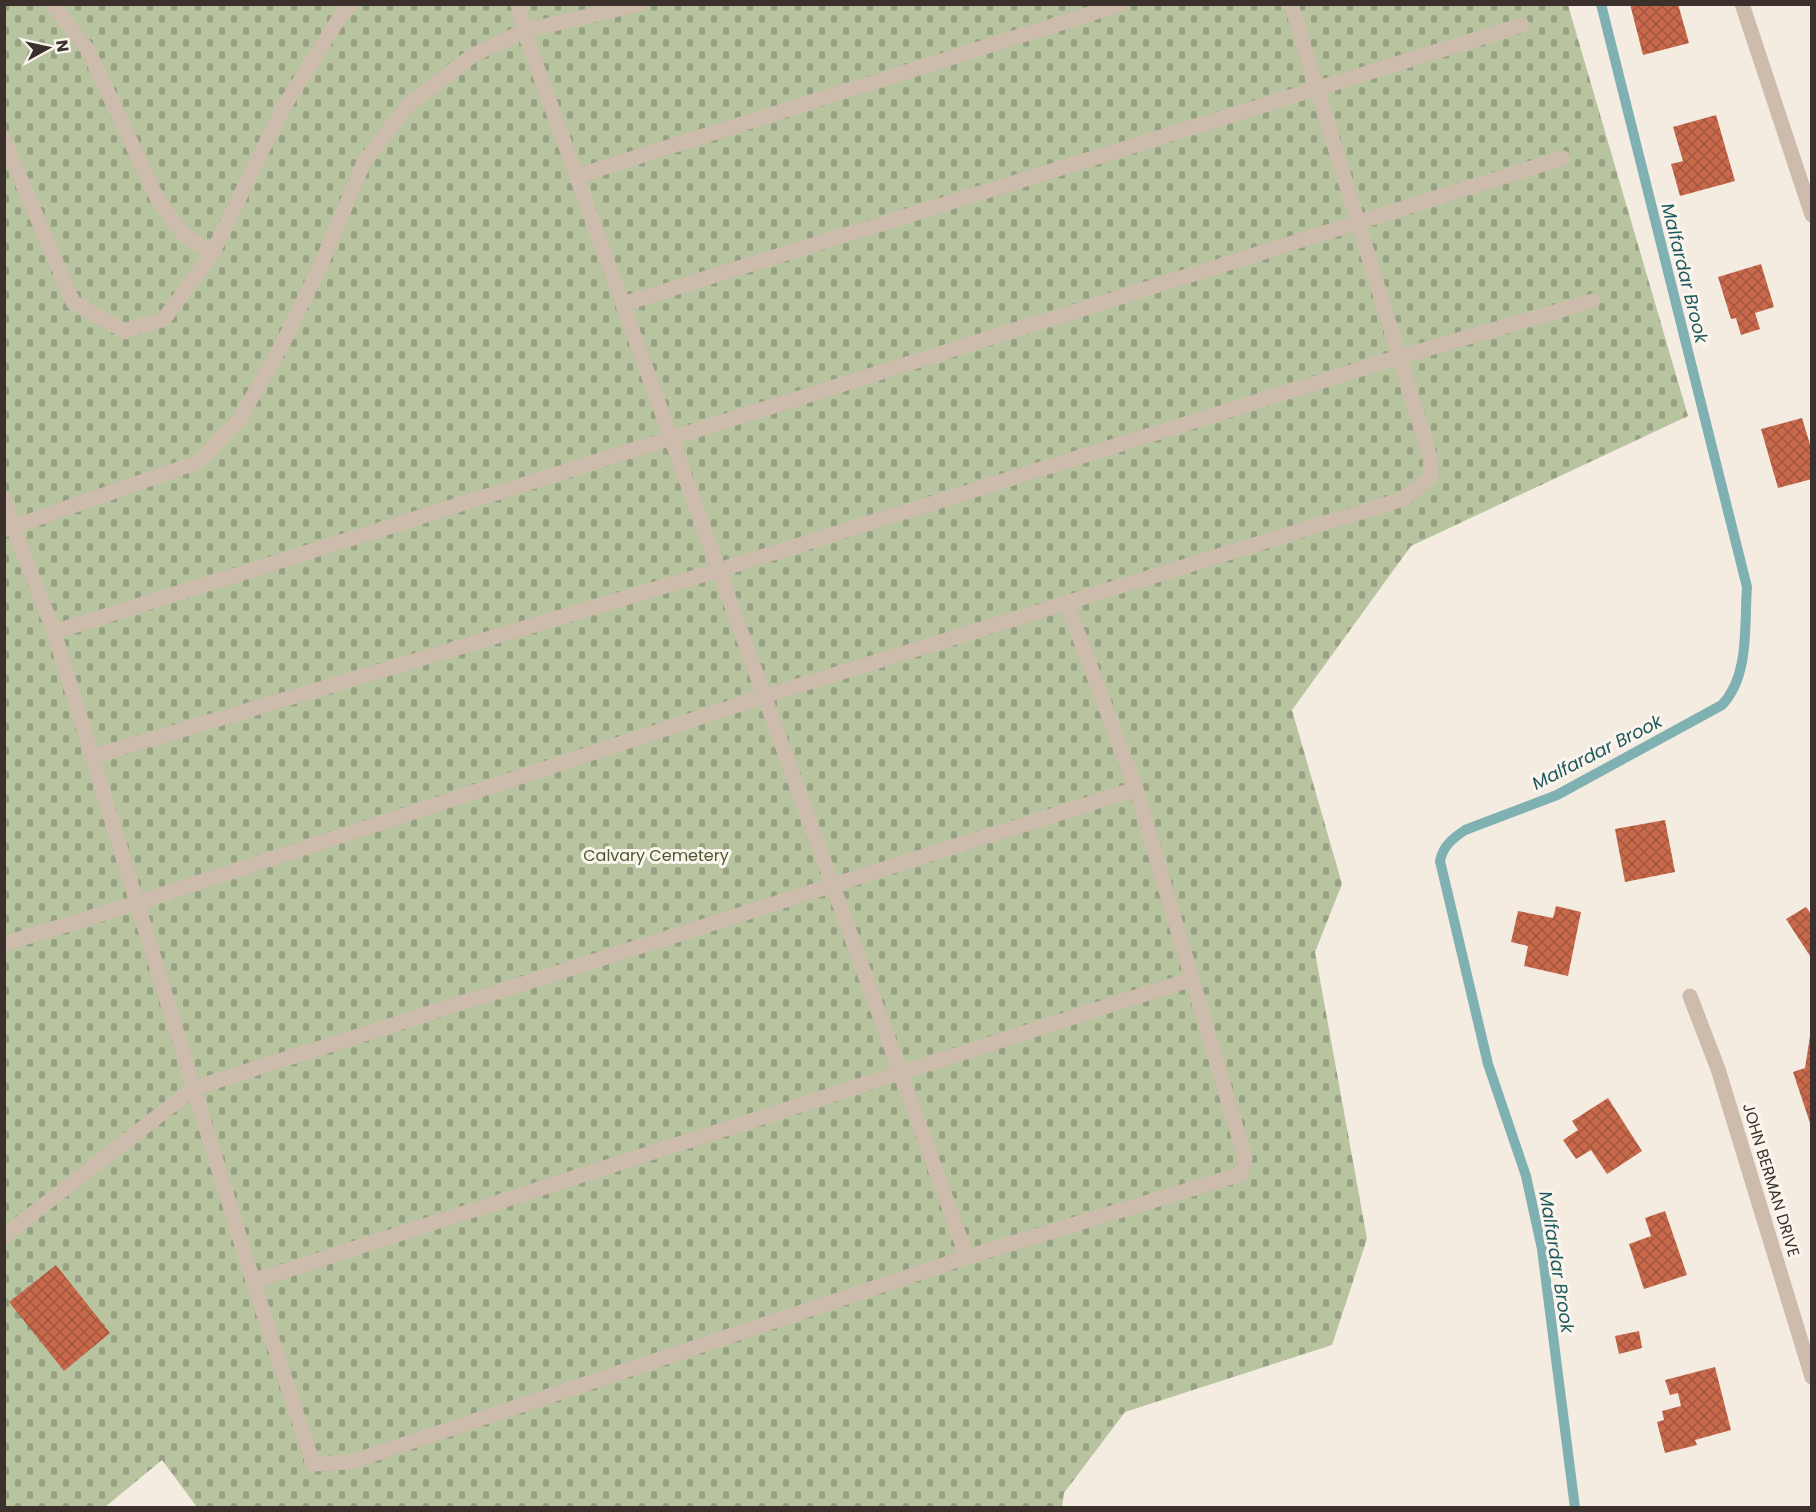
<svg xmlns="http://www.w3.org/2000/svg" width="1816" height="1512" font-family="Poppins,sans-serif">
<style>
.cemetery{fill:url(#cemetery-stones)}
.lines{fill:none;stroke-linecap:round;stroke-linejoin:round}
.stream{stroke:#7fb0b2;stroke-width:10}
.building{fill:url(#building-cross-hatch)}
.minor{stroke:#cdbbac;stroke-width:15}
.labels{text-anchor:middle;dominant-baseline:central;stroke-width:6;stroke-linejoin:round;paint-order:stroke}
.park-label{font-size:16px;fill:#4a5a2e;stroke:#fbf5ee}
.street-label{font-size:16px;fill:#3b302b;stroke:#fbf5ee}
.water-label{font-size:18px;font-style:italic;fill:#1f5a5e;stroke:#fbf5ee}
</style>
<defs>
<pattern id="cemetery-stones" width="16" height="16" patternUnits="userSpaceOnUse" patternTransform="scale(1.5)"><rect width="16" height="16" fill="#b8c4a0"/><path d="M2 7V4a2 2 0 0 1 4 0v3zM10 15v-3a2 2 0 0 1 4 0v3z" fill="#97a083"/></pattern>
<pattern id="building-cross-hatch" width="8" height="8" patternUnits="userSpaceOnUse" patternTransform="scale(1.5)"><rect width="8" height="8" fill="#c8694b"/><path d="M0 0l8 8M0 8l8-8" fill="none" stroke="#a4573f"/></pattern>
</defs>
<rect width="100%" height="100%" fill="#f4ebe1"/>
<path class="cemetery" d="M5 5H1568L1688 416 1411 546 1292 710 1342 884 1315 952 1367 1239 1332 1345 1125 1412 1064 1493 1062 1507H197L162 1460 105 1507 5 1508Z"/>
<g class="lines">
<path class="stream" d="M1575 1508 1542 1249 1526 1176 1488 1064 1440 861C1443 846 1452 839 1465 830L1557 795 1722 705C1750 675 1744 626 1747 587L1601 4"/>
</g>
<g class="building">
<path d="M1630 4H1678L1689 43 1643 55Z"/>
<path d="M1716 115 1735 181 1680 196 1671 164 1683 161 1673 127Z"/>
<path d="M1761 264 1774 307 1755 313 1760 329 1741 335 1736 318 1731 319 1718 277Z"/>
<path d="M1802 418 1812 451V479L1778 488 1761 429Z"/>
<path d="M1665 820 1675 872 1625 882 1615 829Z"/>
<path d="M1556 906 1581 912 1568 976 1524 966 1528 946 1511 942 1518 911 1553 918Z"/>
<path d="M1806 907 1812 915V959L1786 919Z"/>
<path d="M1810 1036H1812L1811 1126 1793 1072 1805 1068Z"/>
<path d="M1608 1098 1642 1151 1607 1174 1591 1150 1576 1159 1563 1140 1578 1130 1572 1121Z"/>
<path d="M1665 1211 1687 1275 1644 1289 1629 1244 1651 1236 1645 1218Z"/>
<path d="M56 1265 110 1333 64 1371 9 1302Z"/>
<path d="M1639 1331 1642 1348 1619 1354 1615 1336Z"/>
<path d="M1715 1367 1731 1430 1695 1440 1697 1445 1665 1453 1657 1422 1664 1420 1662 1411 1681 1406 1678 1393 1670 1395 1665 1380Z"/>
</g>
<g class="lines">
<g class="minor">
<path d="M52 4 88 50 158 200 182 233 212 254"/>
<path d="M518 4 524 31 967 1257"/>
<path d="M1742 4 1812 215"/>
<path d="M4 140 73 302 124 331 164 319 212 254 283 108 338 20 351 4"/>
<path d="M577 176 1121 4"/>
<path d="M623 304 1522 25"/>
<path d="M4 498 13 527 54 632 253 1281 313 1464 350 1462 967 1257 1241 1174 1245 1158 1136 789 1067 604"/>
<path d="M4 530 198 462 239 420 283 343 322 262 364 162 407 106 473 55 524 31 640 4"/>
<path d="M54 632 1563 158"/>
<path d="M91 757 719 570 1399 357 1593 301"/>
<path d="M4 944 137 903 765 696 1403 499 1431 477 1430 457 1291 4"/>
<path d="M1690 996 1718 1069 1812 1377"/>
<path d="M4 1236 194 1088 1136 789"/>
<path d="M253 1281 1192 979"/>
</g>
</g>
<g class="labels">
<g class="park-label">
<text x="656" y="855">Calvary Cemetery</text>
</g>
<g class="street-label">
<text transform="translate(1771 1180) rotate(73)">JOHN BERMAN DRIVE</text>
</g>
<g class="water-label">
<text transform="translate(1685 273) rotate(76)">Malfardar Brook</text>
<text transform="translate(1597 752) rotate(-27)">Malfardar Brook</text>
<text transform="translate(1557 1262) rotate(81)">Malfardar Brook</text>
</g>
</g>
<rect width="1816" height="1512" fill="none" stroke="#3b302b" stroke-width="12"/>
<g transform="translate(48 48) rotate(82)" stroke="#fbf5ee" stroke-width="4.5" paint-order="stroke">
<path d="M0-4.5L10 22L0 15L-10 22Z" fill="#3b302b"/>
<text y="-9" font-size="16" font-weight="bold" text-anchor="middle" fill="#3b302b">N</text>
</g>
</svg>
